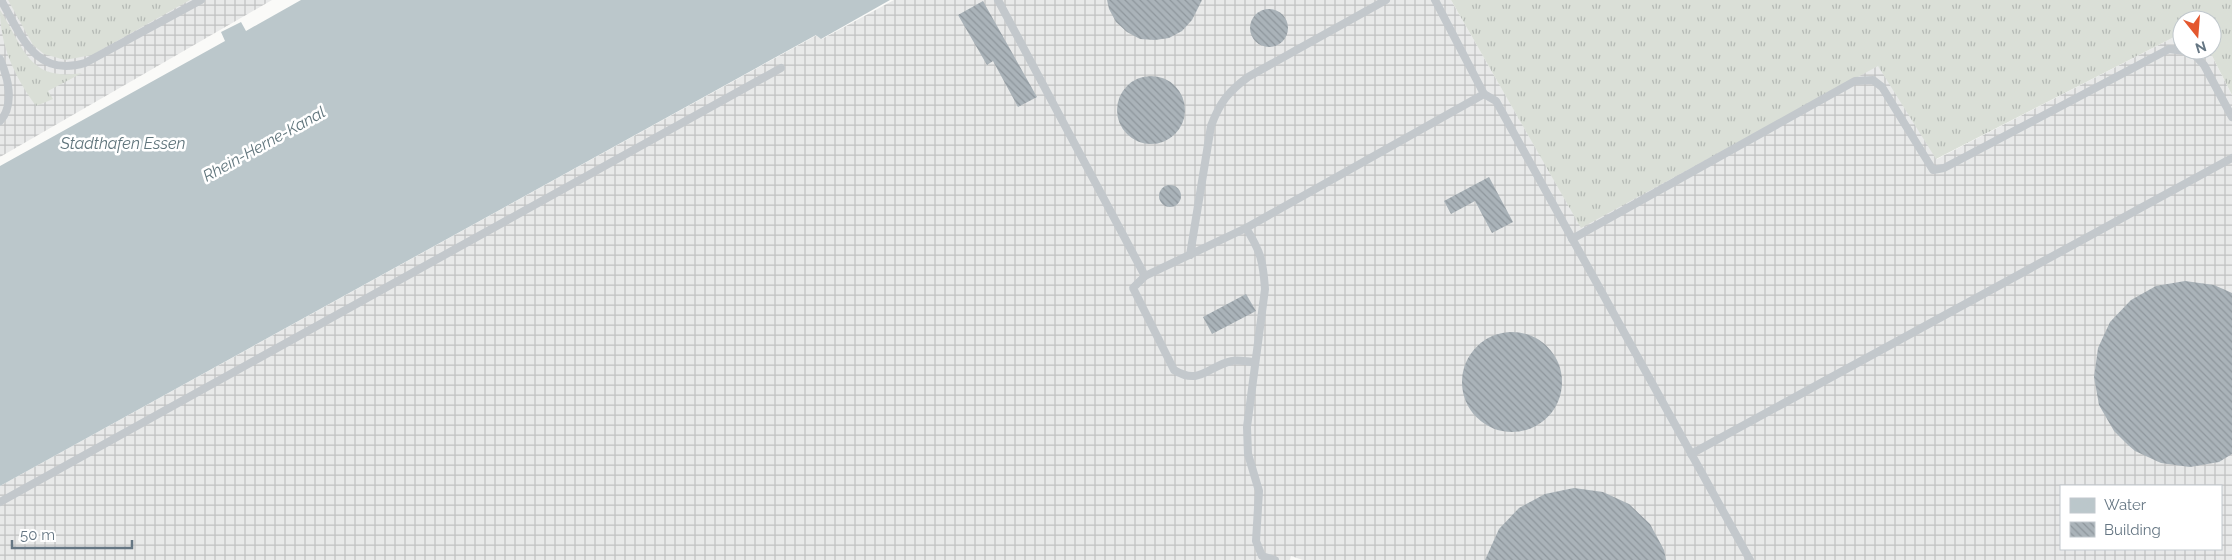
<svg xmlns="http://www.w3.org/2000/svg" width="2232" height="560" font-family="Raleway,sans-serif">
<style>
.industrial{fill:url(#industrial-grid);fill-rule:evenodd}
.grass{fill:url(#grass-tufts)}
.water{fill:#bbc7cb}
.building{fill:url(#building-back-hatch)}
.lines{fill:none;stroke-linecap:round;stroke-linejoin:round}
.service{stroke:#c3c8cc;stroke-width:8}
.labels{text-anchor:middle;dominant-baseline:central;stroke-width:5;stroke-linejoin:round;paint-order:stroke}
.water-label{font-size:16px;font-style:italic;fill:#60757c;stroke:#fff}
</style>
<defs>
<pattern id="industrial-grid" width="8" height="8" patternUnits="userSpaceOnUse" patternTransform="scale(1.25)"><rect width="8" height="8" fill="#e8e9e9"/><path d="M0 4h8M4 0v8" fill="none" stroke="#c0c1c2"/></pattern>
<pattern id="grass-tufts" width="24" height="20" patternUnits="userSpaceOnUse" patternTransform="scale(1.25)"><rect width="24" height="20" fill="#dadfd7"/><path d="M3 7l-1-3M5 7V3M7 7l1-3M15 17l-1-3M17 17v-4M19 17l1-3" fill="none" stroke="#b4b9b4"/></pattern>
<pattern id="building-back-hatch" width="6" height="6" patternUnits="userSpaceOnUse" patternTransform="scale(1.25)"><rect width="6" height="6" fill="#aab3b9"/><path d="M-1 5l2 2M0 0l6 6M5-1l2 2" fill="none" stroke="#8e969c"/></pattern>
</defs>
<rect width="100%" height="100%" fill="#fafaf8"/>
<g class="industrial">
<path d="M0 0H272L0 157Z"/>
<path d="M894 0H1451L1581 227 1878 65 1937 159 2178 35 2182 36V50H2209L2232 95V560H1303L1291 556 1290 560H0V486L817 35 822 39ZM2061 486H2221V549H2061Z"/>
</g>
<g class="grass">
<path d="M8 0H190L92 55 65 60 44 54 33 45Z"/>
<path d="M1451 0H2232V95L2209 50H2212V20H2182V36L2178 35 1936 159 1878 66 1581 228Z"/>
<path d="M0 10C24 48 29 82 82 73L48 91 53 99 36 106C15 77 0 46 0 10Z"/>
</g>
<path class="water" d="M301 0H890L821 39 816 35 0 486V166L225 41 221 32 241 22 246 31Z"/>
<g class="building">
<path d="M1107 0H1202L1192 20 1182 31 1169 38 1155 40 1140 39 1127 32 1116 22 1109 9Z"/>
<path d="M983 1 1037 97 1018 107 993 61 987 65 958 15Z"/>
<circle cx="1269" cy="28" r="19"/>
<circle cx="1151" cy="110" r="34"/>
<path d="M1489 177 1513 222 1492 233 1475 201 1451 214 1444 201Z"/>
<circle cx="1170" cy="196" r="11"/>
<path d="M2185 281 2214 285 2232 293V454L2219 462 2190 467 2161 463 2135 451 2127 444 2114 431 2099 405 2094 377 2098 348 2110 322 2131 300 2156 286Z"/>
<path d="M1246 294 1256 311 1212 334 1203 317Z"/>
<circle cx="1512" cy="382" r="50"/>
<path d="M1574 488 1603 492 1629 504 1650 524 1664 550 1666 560H1485L1499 529 1519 508 1545 494Z"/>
</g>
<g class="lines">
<g class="service">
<path d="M1 0C21 35 35 78 85 63L201 0"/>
<path d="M998 0 1145 276 1246 228 1484 94"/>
<path d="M1435 0 1484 94 1496 101 1750 560"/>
<path d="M0 59C8 77 15 105 0 121"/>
<path d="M1246 228C1261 252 1263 261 1265 289L1247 427 1248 454 1259 491 1256 541 1262 556 1275 560"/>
<path d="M1572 239 1855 81 1873 80 1882 87 1933 170 1944 168 2169 49 2192 52 2204 65 2232 117"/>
<path d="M1190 255 1211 126C1220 102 1228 92 1248 77L1386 0"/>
<path d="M1145 276 1133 288 1174 370C1200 386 1208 366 1232 361 1238 359 1248 362 1255 362"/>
<path d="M1691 454 2232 158"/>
<path d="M0 502 781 68"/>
</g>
</g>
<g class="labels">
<g class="water-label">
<text x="123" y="143">Stadthafen Essen</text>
<text transform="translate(264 144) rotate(-29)">Rhein-Herne-Kanal</text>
</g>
</g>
<rect x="2060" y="485" width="162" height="65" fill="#ffffff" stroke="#c1c8cd"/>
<rect x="2070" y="498" width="25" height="15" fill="#bbc7cb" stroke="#c1c8cd"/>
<text x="2104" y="510" font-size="15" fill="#657683">Water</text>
<rect x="2070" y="522" width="25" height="15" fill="url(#building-back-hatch)" stroke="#c1c8cd"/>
<text x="2104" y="535" font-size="15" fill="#657683">Building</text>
<g transform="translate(2197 35) rotate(163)"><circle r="24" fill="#ffffff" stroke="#c1c8cd"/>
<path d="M0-4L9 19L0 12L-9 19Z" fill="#e4572e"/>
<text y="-8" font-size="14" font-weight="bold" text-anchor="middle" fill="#657683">N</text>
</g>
<path d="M12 540v8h120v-8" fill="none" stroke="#657683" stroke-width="2.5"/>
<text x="20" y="540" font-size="15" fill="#657683" stroke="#ffffff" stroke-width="4" paint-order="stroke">50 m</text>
</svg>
